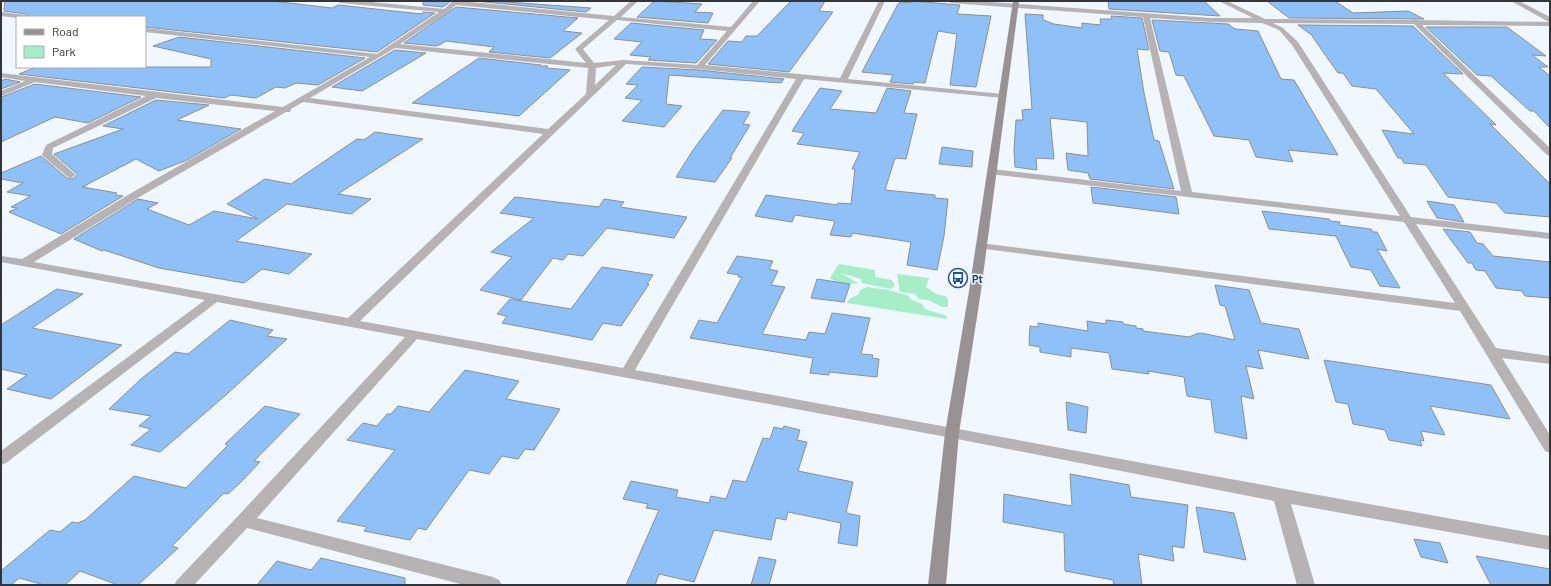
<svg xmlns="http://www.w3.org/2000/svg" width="1551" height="586" font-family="Barlow,sans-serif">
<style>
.green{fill:#a5eec7}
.building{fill:#8fc0f8;stroke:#8a9097}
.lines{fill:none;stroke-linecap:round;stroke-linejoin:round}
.street{fill:#b7b3b4;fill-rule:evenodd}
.secondary{fill:#999294;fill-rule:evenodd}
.labels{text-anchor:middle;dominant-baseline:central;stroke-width:3;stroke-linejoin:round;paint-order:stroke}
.transit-label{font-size:11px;font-weight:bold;fill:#164399;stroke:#fff;text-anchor:start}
</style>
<rect width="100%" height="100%" fill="#f0f7fe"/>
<g class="green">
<path d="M839 264 875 270V277L892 280 895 286 891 289 862 283 861 279 841 273 858 283C852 285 835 283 830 278Z"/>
<path d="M897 274 929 278 926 287 936 294 945 296 948 299V307H942L928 300 919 299 914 294 900 292Z"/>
<path d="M867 287 889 290 909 296 910 299 922 304 925 309 947 316V319L847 303 849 299 859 294 860 290Z"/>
</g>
<g class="building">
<path d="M5 1H272L332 8 338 5 422 14 423 12 435 13 377 52 145 27V17H30L26 14 4 11Z"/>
<path d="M423 1H451L443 7 423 5Z"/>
<path d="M475 1H493L591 8 586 12Z"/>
<path d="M656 1 702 4 695 12 713 13 708 23 637 17 652 3Z"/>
<path d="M791 1H825L819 11 833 12 789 72 708 64 728 41 742 42 746 36H757Z"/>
<path d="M912 1 960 5 957 14 991 16 976 87 950 85 957 34 938 31 925 83 914 82 913 84 890 82 893 75 862 72 898 4 900 2 911 3Z"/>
<path d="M1108 1H1204L1220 16 1109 9Z"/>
<path d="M1267 1H1335L1353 13 1408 11 1424 19 1289 18Z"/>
<path d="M456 7 578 18 563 31 582 33 550 58 489 52 494 47 446 41 437 46 404 43Z"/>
<path d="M1025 14 1043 15V20L1054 24 1082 28V23L1101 25 1100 19H1112L1111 16 1142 18 1149 50 1137 49 1144 93 1154 140 1159 141 1174 189 1090 179 1088 173 1068 170 1066 153 1088 156 1087 122 1050 118 1054 159 1036 158 1037 170 1015 167 1014 150 1016 120H1023L1022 110 1032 109Z"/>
<path d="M1152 20 1228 24 1235 29 1258 31 1281 79 1294 80 1338 155 1288 150 1293 162 1256 157 1249 140 1214 136 1184 76 1176 75 1169 52 1160 51Z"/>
<path d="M631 23 704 30 700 39 717 40 696 63 648 60 651 57 630 55 642 42 614 39Z"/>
<path d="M1298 25 1413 26 1463 74 1443 73 1496 125 1490 124 1550 184V217L1505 213 1496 203 1448 197 1426 165 1404 163 1401 158H1398L1382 130 1414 134 1376 89 1352 86 1343 73H1338L1312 36H1313Z"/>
<path d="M1426 27H1507L1546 56 1532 55 1548 67H1539L1550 76V128L1534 111H1530L1491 76 1477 75Z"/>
<path d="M179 37 365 58 318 85 296 83 285 88 276 87 256 98 231 95 224 98 19 74 36 67H211V59L153 46Z"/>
<path d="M395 50 426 53 362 91 332 87Z"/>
<path d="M479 58 541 65 540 66H548L546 68 570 70 519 116 412 103Z"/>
<path d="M642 67 699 70 784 79 781 83 669 75 666 104 682 106 664 127 622 121 642 100 625 98 638 85 626 84Z"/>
<path d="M5 79 20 82 1 89V81Z"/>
<path d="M35 84 141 97 88 123 55 117 1 142V97Z"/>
<path d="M820 88 842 91 830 109 876 113 887 88 911 91 904 113 917 114 906 159 895 158 885 190 935 195V198L948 199 944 236 937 270 907 265 911 242 852 233 851 237 830 235 835 221 795 215 792 222 755 216 766 195 837 205 838 203 851 204 855 169H852L860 152 797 144 804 133 792 131Z"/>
<path d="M156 100 209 105 177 120 241 129 187 160 159 171 136 159 86 185H87L82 187 117 193 115 195 123 196 61 234 9 212 17 208 11 207 31 196 7 192 23 183 1 179V173L41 156 67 178 72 179 77 176V174L54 154 123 129 103 126Z"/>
<path d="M723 110 750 112 743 124 750 125 730 158H732L715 182 676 177 693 150Z"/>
<path d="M375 132 423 139 338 194 371 199 351 214 287 204 236 241 312 254 289 274 262 269 244 283 159 268 104 250 102 251 74 239 138 199 158 203 147 209 189 225 214 211 258 219 227 204 265 179 291 184 357 139 364 140Z"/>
<path d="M942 147 973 151 972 167 939 164Z"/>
<path d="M1091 187 1176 197 1179 214 1093 203Z"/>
<path d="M515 197 599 207 604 199 624 202 620 207 687 217 674 238 607 228 583 256 568 254 563 260 553 258 521 300 480 290 512 257 491 252 534 218 500 213Z"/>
<path d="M1427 201 1454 205 1464 222 1437 218Z"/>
<path d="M1262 211 1329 219 1330 221 1340 222 1339 225 1371 229 1373 232H1377L1387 251 1377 249 1400 288 1380 286 1371 270 1351 267 1336 236 1269 229Z"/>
<path d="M1443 229 1470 232 1477 243 1483 244 1493 256 1550 262V298L1525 296 1522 291 1496 288 1485 271 1476 270 1472 263H1468Z"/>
<path d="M737 256 773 261 769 269 778 271 771 285 785 287 762 334 806 340 809 332 825 334 832 313 870 318 861 354 873 355 872 358 879 359 877 377 829 372V375L810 373 813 358 690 338 699 320 717 323 742 277H738L739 275 727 273Z"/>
<path d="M602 267 653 275 647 284H649L621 326 603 323 592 340 502 323 507 316 497 314 510 299 571 309Z"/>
<path d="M817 279 850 284 844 302 811 298Z"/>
<path d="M1215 285 1249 290 1261 323 1299 329 1309 359 1258 350 1263 369 1246 366 1254 399 1241 396 1247 439 1215 432 1211 400 1187 396 1184 377 1148 371 1149 374 1112 369 1109 353 1071 348V357L1040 352V347L1029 345 1030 326 1038 327V323L1088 331 1087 321 1106 324V320L1123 322V324L1136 326V328L1143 329V331L1189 337 1196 334 1201 333 1235 340 1225 306 1220 305Z"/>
<path d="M57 289 83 294 32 328 122 345 51 399 7 389 27 375 1 369V325Z"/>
<path d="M230 320 273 330 267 336 287 339 227 394 160 452 131 445 151 429 139 426 151 416 109 409 141 379 175 352 188 354Z"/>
<path d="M1324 360 1491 385 1510 419 1430 406 1445 435 1421 431 1424 441 1420 440 1422 446 1389 440 1385 430 1353 424 1348 404 1336 402Z"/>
<path d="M465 370 519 381 506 399 560 409 534 450 525 449 518 459 502 456 489 474 469 470 426 530 418 528 410 540 364 531 367 527 337 521 395 450 347 440 363 423 377 426 387 414H391L398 406 429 412Z"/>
<path d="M1066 402 1088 407 1086 433 1068 430Z"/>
<path d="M265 406 300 414 254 461 260 462 241 482 228 494 224 493 172 546 178 548 138 585H118L80 571 65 585H44L19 578 11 585H1V571L50 530 60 532 72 522 78 523 85 520 134 476 186 488 228 445 225 444Z"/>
<path d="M784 426 800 430 797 440 807 442 798 471 853 482 846 513 860 516 857 546 838 543 841 523 788 512 786 520 776 518 771 540 714 530 694 582 659 574 655 585H626L659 510 646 508 648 504 623 499 631 481 678 490 676 497 709 503 711 496 726 499 733 480 746 482 763 438 770 439 774 427 783 429Z"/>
<path d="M1070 474 1129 485 1131 497 1188 505 1184 548 1172 546 1174 561 1138 554 1142 585H1114L1113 580 1065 571 1064 533 1003 522 1004 494 1072 506Z"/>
<path d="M1196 507 1234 513 1246 560 1204 552Z"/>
<path d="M1414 539 1440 543 1448 563 1421 557Z"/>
<path d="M1476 556 1550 569V585H1491Z"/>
<path d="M759 557 776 560 769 585H751Z"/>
<path d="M321 558 405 578V585H257L277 561 311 570Z"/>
</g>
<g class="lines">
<g class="street">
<path d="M337 1H361L444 9 453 1H460L614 16 631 1H638L621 17 731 27 753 1H760L705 65 840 78 879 1H885L848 79 1003 94 1007 96 1003 98 804 79 635 370C940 425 1245 483 1550 536V550L1291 504 1315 585H1297L1274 501 952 438 417 339 257 518 493 577 499 580 502 585H464L247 528 194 585H174L177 580 238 516 405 337 217 302 6 463 1 465V451L205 300 1 262V256L22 259 133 192 275 111 156 98 53 148 52 154 76 175 71 178 68 177 44 157 42 155 46 145 146 96 35 82 1 96V91L25 81 1 77V73L283 107 370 57 145 32V28L377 54 439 12 340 3ZM456 5 609 20 575 49 586 63 400 44 448 12ZM617 20 727 31 697 65 624 60 594 63 583 49ZM395 48 588 68 586 94 548 129 310 98ZM626 64 699 69 796 79 623 368 360 321ZM616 65 595 85 596 68ZM303 102 543 134 348 318 34 262 141 196 286 112H290L291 109Z"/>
<path d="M948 1H978L1211 18H1253L1219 1H1227L1265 19 1411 20 1414 19 1417 20 1549 22 1511 1H1519L1550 17V26L1422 25 1550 148V156L1547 155 1414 24 1273 23 1283 28 1298 42 1411 217 1550 233V239L1416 224 1496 348 1550 356V364L1502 358 1550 435V453L1545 451 1460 311 977 248 975 246 981 243 1455 303 1404 222 989 174 987 172 992 169 1181 191 1143 17 951 3ZM1150 18 1211 22 1262 23 1279 30 1292 45 1400 216 1192 192Z"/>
<path d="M1 12 26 15 29 17 17 18 1 16Z"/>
</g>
<path class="secondary" d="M1013 1H1019L981 291 959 433 946 585H928L945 433 969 291Z"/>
</g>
<defs>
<symbol id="bus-ring" viewBox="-11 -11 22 22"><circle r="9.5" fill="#fff" stroke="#1a4fb4" stroke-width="1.5"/><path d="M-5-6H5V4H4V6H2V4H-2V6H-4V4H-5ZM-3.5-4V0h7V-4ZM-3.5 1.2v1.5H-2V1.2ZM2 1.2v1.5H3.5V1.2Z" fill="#1a4fb4"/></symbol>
</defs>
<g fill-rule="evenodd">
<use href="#bus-ring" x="947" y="267" width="22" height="22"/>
</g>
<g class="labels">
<g class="transit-label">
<text x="972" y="278">Pt</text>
</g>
</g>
<rect width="1551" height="586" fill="none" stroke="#333538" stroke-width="4"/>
<rect x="16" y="16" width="130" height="52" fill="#ffffff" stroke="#adaeaf"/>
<rect x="24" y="29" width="20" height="6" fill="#999294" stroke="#adaeaf"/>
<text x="52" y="36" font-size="12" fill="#333538">Road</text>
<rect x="24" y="46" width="20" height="12" fill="#a5eec7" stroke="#adaeaf"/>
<text x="52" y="56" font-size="12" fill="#333538">Park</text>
</svg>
